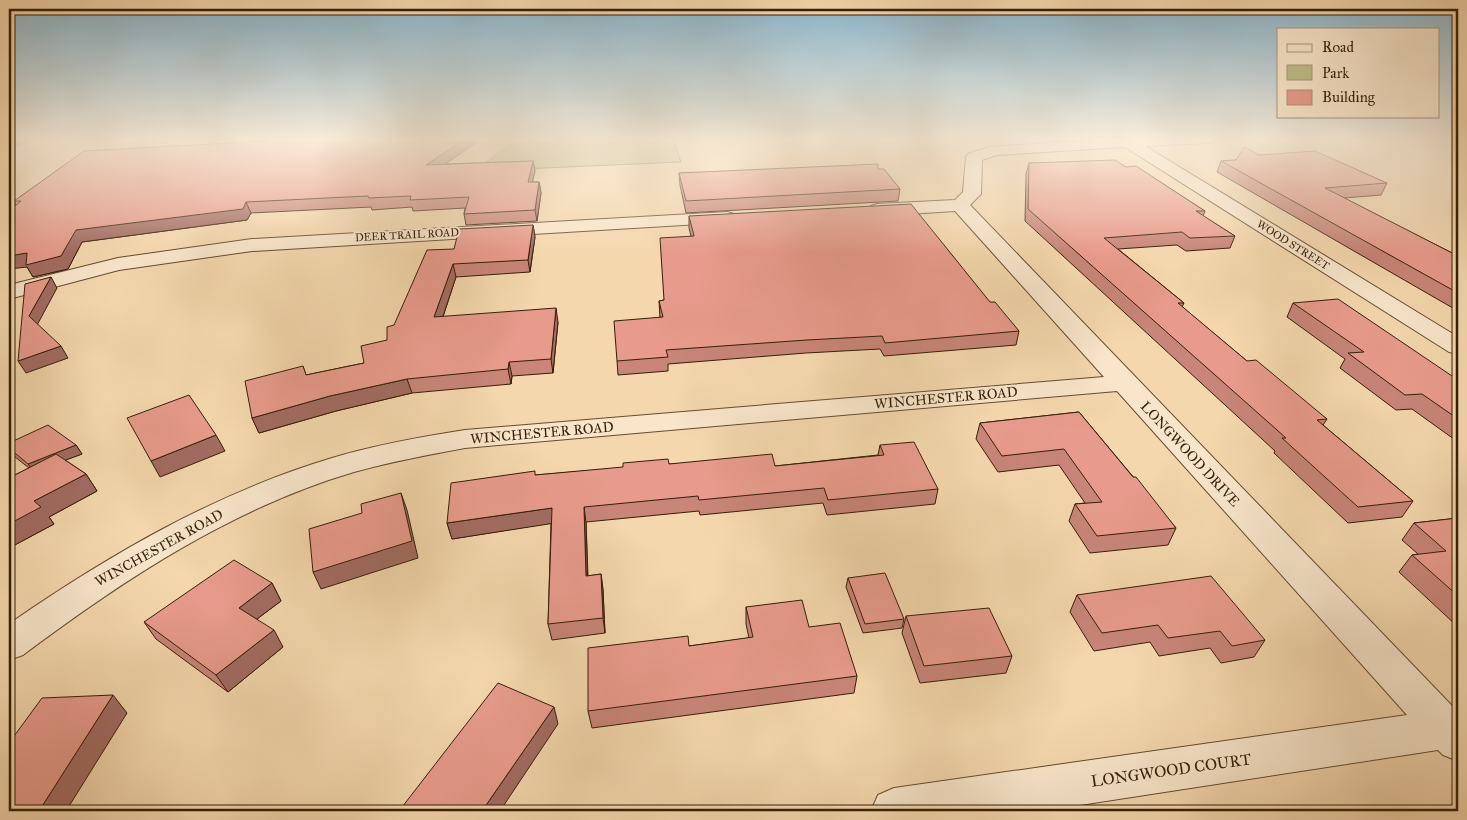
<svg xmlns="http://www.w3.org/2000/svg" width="1467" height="820" font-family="'IM FELL Great Primer',serif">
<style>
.green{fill:#bebd88;stroke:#7a6e48}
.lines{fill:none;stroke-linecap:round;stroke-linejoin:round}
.minor-casing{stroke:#654c30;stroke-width:2}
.minor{fill:#f8e5ca;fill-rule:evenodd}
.wall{fill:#c88578;stroke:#351e07}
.shaded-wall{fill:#a26c62;stroke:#351e07}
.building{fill:#e89b8c;stroke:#351e07}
.labels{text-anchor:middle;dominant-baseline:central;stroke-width:4;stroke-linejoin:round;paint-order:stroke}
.far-street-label{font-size:11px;fill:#351e07;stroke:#f8e5ca}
.street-label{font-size:14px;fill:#351e07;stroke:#f8e5ca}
.near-street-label{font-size:16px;fill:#351e07;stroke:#f8e5ca}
</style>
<rect width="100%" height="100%" fill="#f4d7ad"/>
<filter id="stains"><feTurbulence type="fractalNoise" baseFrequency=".004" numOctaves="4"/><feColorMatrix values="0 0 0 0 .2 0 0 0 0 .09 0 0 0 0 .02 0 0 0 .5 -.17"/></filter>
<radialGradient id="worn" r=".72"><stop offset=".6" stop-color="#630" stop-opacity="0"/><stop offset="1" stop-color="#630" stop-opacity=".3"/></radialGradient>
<path class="green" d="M518 138H673L681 162 475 171Z"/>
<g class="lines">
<defs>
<g id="minor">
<path d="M156 138H260L252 143C235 143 166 151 156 138Z"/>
<path d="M1126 138H1216L1214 141 1209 143 1145 146 1458 337V354L1449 352 1125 147 997 155 982 160 981 194 970 205 1458 712V761L1443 755 1438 750 1041 811H871L878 795 894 788 1407 715 1117 391 465 448C427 455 390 462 354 472 232 508 123 580 23 655L9 660V624C109 555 215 493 332 458 375 445 420 437 465 430L1104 377 955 211 877 216 871 214 868 210 871 206 877 204 955 200 963 192 966 157 968 154 989 147Z"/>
<path d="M727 212 734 214 736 218 734 222 252 251 119 270 9 299V285L118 258 252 239Z"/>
</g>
</defs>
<use href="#minor" class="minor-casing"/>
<use href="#minor" class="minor"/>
</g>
<g class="wall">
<path d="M252 138H483L445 164 533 161 535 171 532 182H539L541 193 537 221 466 225 464 214 465 208 413 211 412 207 372 210 371 207 251 213 247 220 82 242 68 269 33 277 27 267 16 205 14 201 253 142Z"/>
<path d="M1259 155 1387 183 1381 195 1344 198 1458 256V311L1217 172 1221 161 1236 160Z"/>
<path d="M1029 163 1126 167 1205 211 1203 216 1235 236 1230 248 1186 251 1177 245 1118 249 1184 303 1182 307 1247 361 1327 419 1323 425 1413 501 1402 517 1348 523 1274 453 1275 451 1025 221 1026 174Z"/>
<path d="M878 169 900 189 898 201 686 213 680 185 679 173Z"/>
<path d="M689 216 990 302 1019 331 1016 345 884 356 880 349 806 353 668 364V371L618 375 617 361 660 318 659 301 664 300 691 236 689 228Z"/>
<path d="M533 225 535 237 530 272 456 277 443 317 558 322 553 373 512 376 511 384 412 393 336 411 259 433 252 418 303 366 306 375 364 363 387 340 394 325 454 249Z"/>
<path d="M1293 303 1458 380V442L1412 409 1396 410 1340 368 1345 359 1287 317Z"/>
<path d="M1079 412 1176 528 1168 545 1090 553 1069 521 1075 504 1085 503 1059 465 998 472 976 439 980 423Z"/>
<path d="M9 443 76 445 82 454 65 460 86 474 97 491 49 517 54 524 11 547 9 546V478L29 468 10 453 9 451Z"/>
<path d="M880 445 938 489 935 504 827 515 823 503 700 515 699 511 586 522 588 576 601 574 603 590 605 633 552 640 548 624 551 523 452 539 447 523 536 475 669 464 775 466 878 455Z"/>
<path d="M1458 518V627L1399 572 1412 555 1418 554 1402 540 1414 523Z"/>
<path d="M848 578 904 619 902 628 863 633 846 587Z"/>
<path d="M272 583 281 601 257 619 283 647 228 692 156 639 144 622Z"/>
<path d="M1077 595 1265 640 1254 657 1221 663 1210 648 1159 656 1150 642 1094 651 1070 612Z"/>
<path d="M746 607 809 627 857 676 854 693 592 728 588 711 689 646 749 638 746 624Z"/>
<path d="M906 616 1012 656 1006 673 920 683 902 633Z"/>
</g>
<g class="shaded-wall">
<path d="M9 138H30L9 151Z"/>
<path d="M467 138H483L428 176 426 165Z"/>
<path d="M533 161 535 171 530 193 528 182Z"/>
<path d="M539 182 541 193 537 221 535 210Z"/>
<path d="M246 202 251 213 247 220 82 242 68 269 33 277 27 267 9 269V256L76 230Z"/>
<path d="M533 225 535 237 530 272 528 260Z"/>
<path d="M453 264 456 277 438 331 434 317Z"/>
<path d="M51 277 57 288 36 327 29 316Z"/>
<path d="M556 308 558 322 553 373 551 359Z"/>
<path d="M61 346 68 358 26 373 18 361Z"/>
<path d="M509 362 512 376 511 384 508 369Z"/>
<path d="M407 379 412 393 336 411 259 433 252 418 330 396Z"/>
<path d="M216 435 225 451 160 477 151 461Z"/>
<path d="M76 445 82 454 34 472 28 464Z"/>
<path d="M86 474 97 491 49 517 54 524 11 547 9 545V524L34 501Z"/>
<path d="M401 493 407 510 418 558 321 589 313 572Z"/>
<path d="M584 507 586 522 588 592 586 576Z"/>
<path d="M552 508 555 523 452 539 447 523Z"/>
<path d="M601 574 603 590 605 633 603 618Z"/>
<path d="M272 583 281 601 249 625 239 608Z"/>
<path d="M274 630 283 647 228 692 216 675Z"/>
<path d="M113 695 127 713 66 811H39Z"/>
<path d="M554 707 558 724 500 811H482Z"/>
</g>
<g class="building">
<path d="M258 138H467L426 165 533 161 528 182H539L535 210 464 214 469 197 410 200 411 196 369 198 368 196 246 202 243 209 76 230 61 256 26 265 27 253 9 256V211L21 201H14L84 151 266 141Z"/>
<path d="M1244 147 1259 155 1315 151 1387 183 1325 188 1458 256V293L1221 161 1236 160Z"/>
<path d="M1115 160 1126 167 1136 166 1205 211H1196L1235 236 1190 238 1182 232 1104 238 1184 303H1178L1247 361 1256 360 1327 419 1317 420 1413 501 1358 507 1282 438H1286L1028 209 1029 163Z"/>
<path d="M878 164V169H884L900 189 686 201 679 173Z"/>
<path d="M911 204 990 302H995L1019 331 885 343 882 336 807 340 666 350 668 357 617 361 614 321 663 317 659 301 664 300 660 238 694 236 689 216Z"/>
<path d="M533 225 528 260 453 264 434 317 556 308 551 359 509 362 508 369 407 379 330 396 252 418 245 381 303 366 306 375 364 363 361 346 387 340V327L394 325 427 250 454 249 459 229Z"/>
<path d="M51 277 29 316 61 346 18 361 25 284Z"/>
<path d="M1338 299 1458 380V419L1422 394 1405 395 1348 353 1364 352 1293 303Z"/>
<path d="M189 395 216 435 151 461 127 418Z"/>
<path d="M1079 412 1133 477H1136L1176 528 1097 536 1075 504 1102 502 1064 449 1002 456 980 423Z"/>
<path d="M48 425 76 445 28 464 9 448V443Z"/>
<path d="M914 442 938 489 828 500 824 488 699 500 698 496 584 507 586 576 601 574 603 618 548 624 552 508 447 523 451 483 535 471V475L623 467V463L668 459 669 464 772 454 775 466 884 455 880 445Z"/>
<path d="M56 454 86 474 34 501 41 507 9 524V478Z"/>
<path d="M401 493 412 541 313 572 309 529 362 513 361 504Z"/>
<path d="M1458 518V596L1412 555 1446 551 1414 523Z"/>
<path d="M234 560 272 583 239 608 274 630 216 675 144 622Z"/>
<path d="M885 573 904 619 865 624 848 578Z"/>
<path d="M1211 576 1265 640 1232 646 1220 631 1168 638 1158 625 1102 633 1077 595Z"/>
<path d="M802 600 809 627 840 623 857 676 588 711V648L688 636 689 646 753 637 746 607Z"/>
<path d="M989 608 1012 656 924 666 906 616Z"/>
<path d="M498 683 554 707 482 811H399Z"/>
<path d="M113 695 39 811H9V743L42 698Z"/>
</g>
<linearGradient id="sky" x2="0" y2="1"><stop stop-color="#89b6ce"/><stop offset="0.55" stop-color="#faedda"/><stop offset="1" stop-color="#faedda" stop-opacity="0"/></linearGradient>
<rect width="1467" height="253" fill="url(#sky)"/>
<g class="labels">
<g class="far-street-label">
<text transform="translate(407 235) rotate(-3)">DEER TRAIL ROAD</text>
<text transform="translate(1293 245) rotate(32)">WOOD STREET</text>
</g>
<g class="street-label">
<text transform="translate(946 398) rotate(-5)">WINCHESTER ROAD</text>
<text transform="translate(542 433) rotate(-5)">WINCHESTER ROAD</text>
<text transform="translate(1190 454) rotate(47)">LONGWOOD DRIVE</text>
<text transform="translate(159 548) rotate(-29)">WINCHESTER ROAD</text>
</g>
<g class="near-street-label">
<text transform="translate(1171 770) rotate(-8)">LONGWOOD COURT</text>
</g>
</g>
<rect width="1467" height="820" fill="none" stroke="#f4d7ad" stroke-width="30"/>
<rect x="10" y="10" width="1447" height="800" fill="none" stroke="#351e07" stroke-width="2.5"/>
<rect x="15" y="15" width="1437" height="790" fill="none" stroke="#351e07"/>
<rect x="1277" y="28" width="162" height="90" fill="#f8e5ca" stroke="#aa957c"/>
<rect x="1287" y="44" width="25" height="8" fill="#f8e5ca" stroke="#aa957c"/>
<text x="1322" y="52" font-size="15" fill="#351e07">Road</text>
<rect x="1287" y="65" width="25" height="15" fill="#bebd88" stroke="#aa957c"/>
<text x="1322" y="78" font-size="15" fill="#351e07">Park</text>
<rect x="1287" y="90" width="25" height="15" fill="#e89b8c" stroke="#aa957c"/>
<text x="1322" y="102" font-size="15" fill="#351e07">Building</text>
<rect width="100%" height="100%" filter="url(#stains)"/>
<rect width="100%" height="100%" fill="url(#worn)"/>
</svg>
